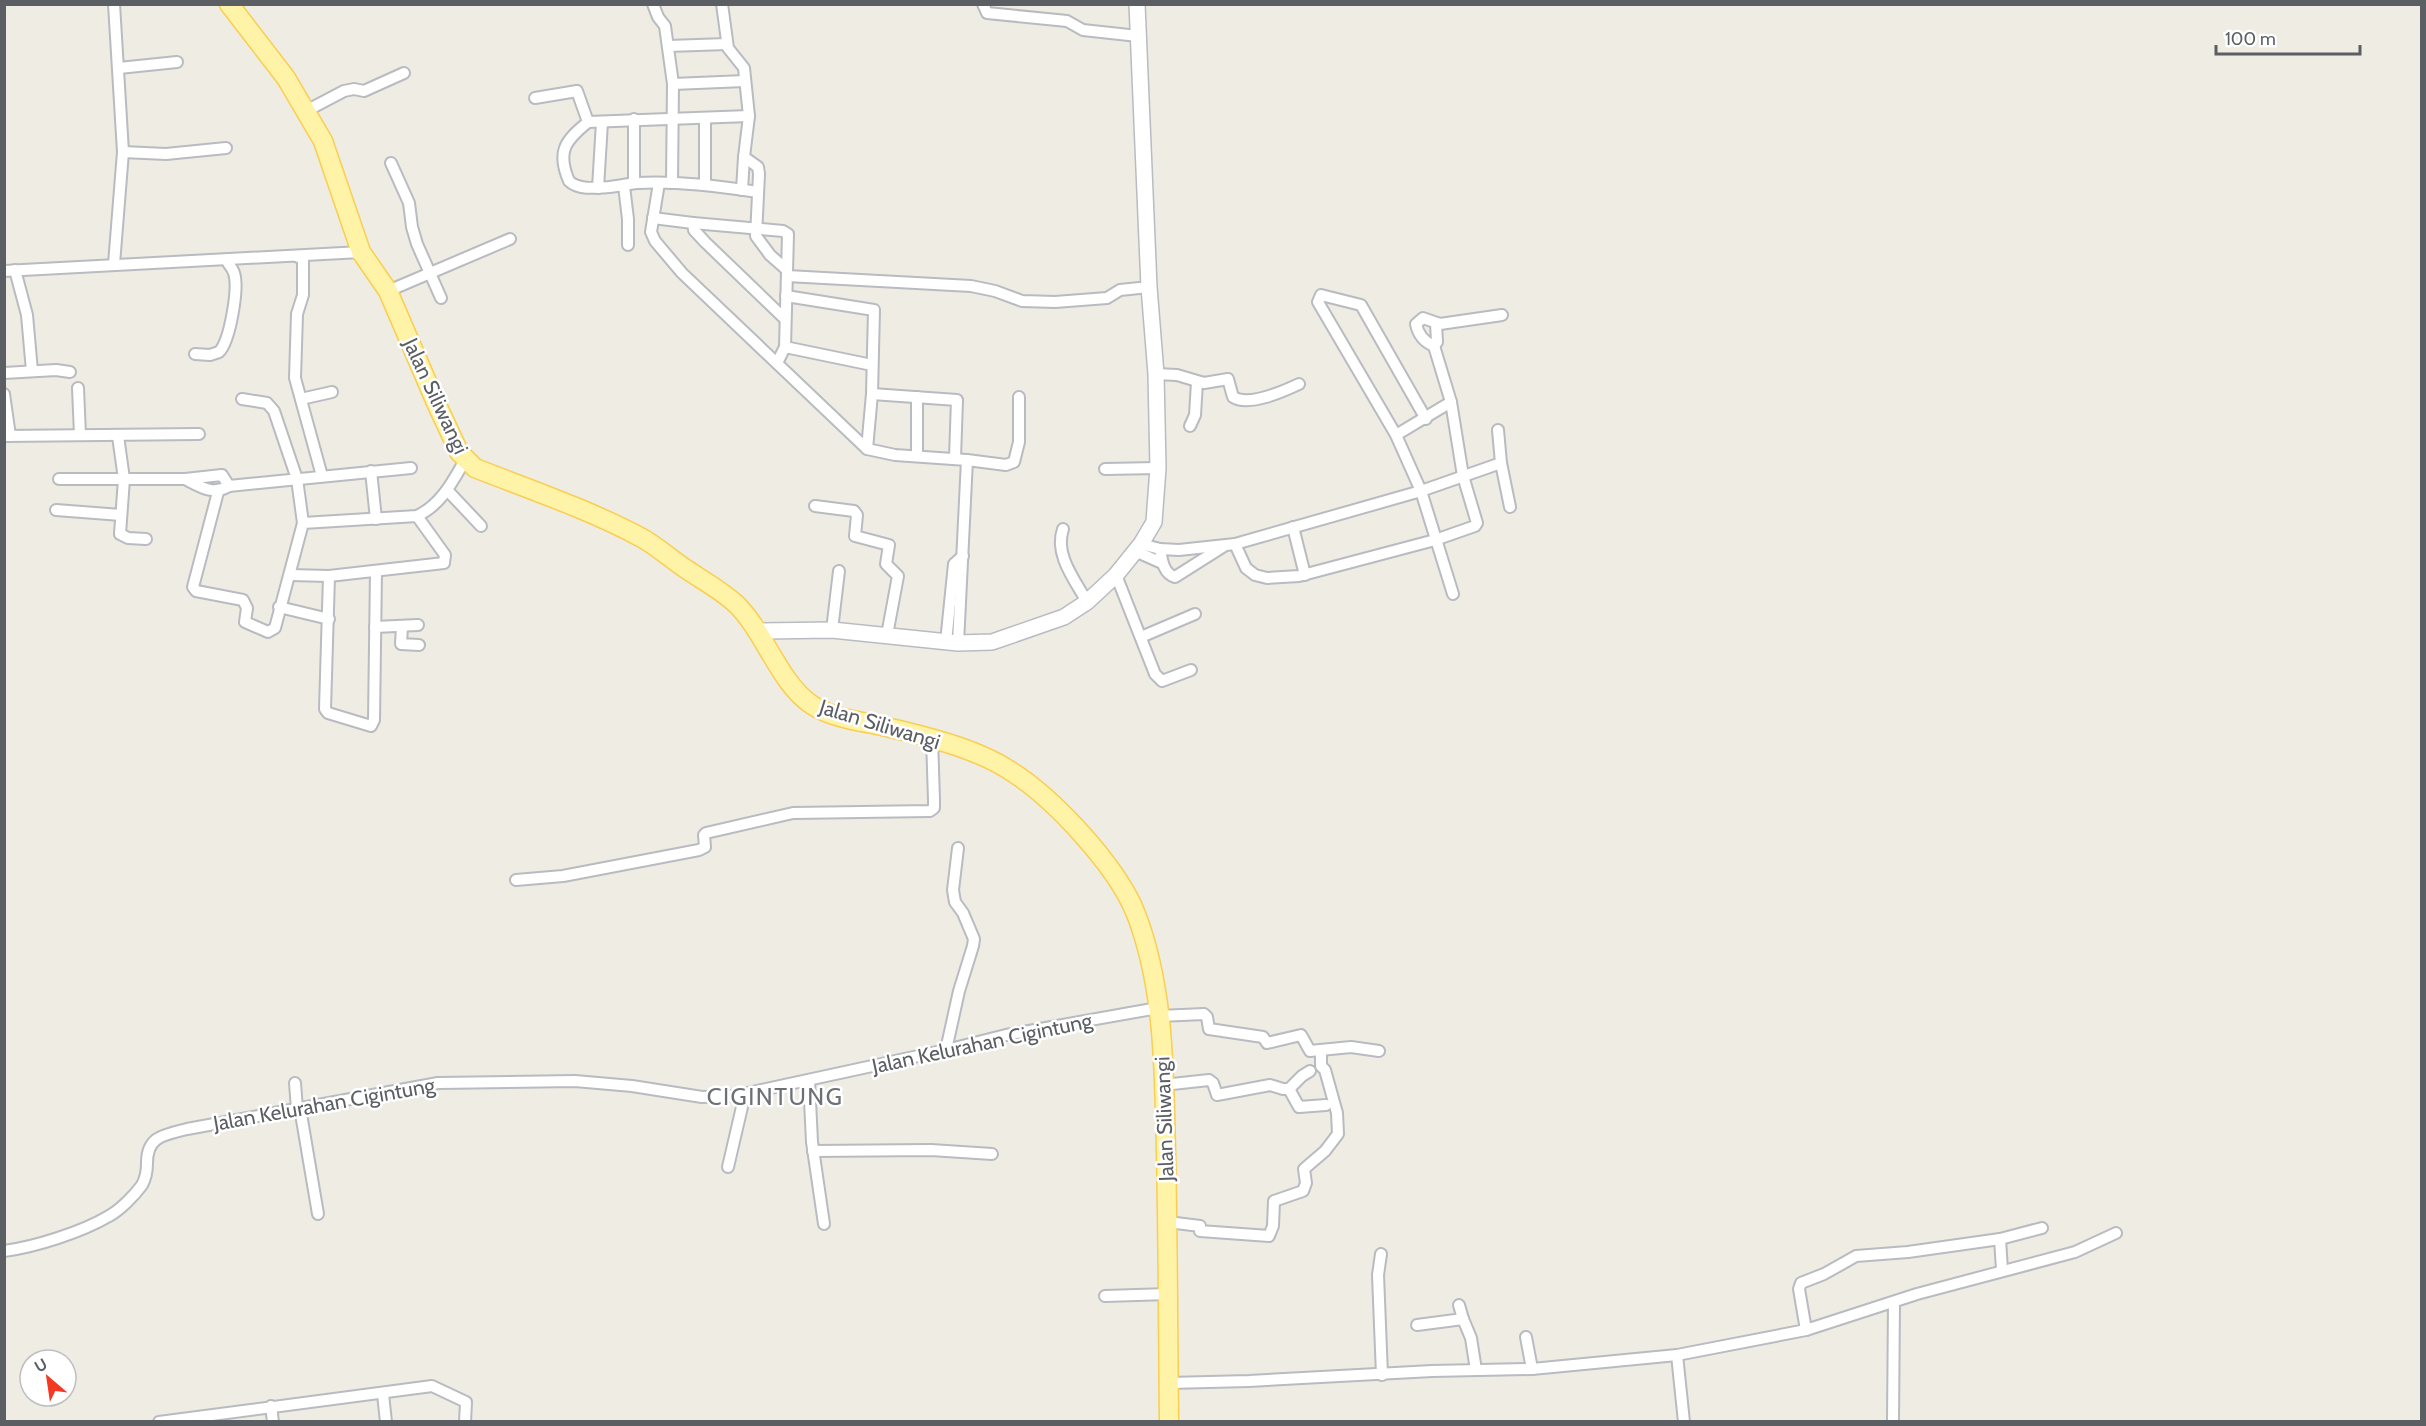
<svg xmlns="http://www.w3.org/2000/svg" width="2426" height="1426" font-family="Cabin,sans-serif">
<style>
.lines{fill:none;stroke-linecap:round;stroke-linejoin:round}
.street-casing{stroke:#b8bbc0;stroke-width:14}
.secondary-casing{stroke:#b8bcc2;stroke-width:18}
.primary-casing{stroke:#f9ce51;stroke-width:21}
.street{stroke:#fff;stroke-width:10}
.secondary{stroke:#fff;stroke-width:15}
.primary{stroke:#fff3a7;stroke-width:18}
.labels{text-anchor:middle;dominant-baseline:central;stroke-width:5;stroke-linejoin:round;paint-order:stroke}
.street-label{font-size:21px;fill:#5b5f64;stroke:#fff}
.quarter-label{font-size:24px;letter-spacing:1.5px;fill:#6c7176;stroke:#fff}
</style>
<rect width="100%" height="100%" fill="#efece3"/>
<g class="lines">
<defs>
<g id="street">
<path d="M114 4 123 152 114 264"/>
<path d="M653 4 658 17 665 26 673 84 672 183"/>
<path d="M722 4 728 48 744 68 749 116 744 157 758 167 759 174 756 236 770 255 787 270"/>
<path d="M983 4 987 13 1067 21 1083 30 1138 36"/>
<path d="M668 46 727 44"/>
<path d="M119 68 177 62"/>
<path d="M673 84 745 81"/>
<path d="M535 98 577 91 588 122"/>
<path d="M306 111 344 91 354 89 364 91 404 73"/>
<path d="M749 116 588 122C566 140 556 151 569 181 578 190 596 188 609 187 618 186 628 184 637 183 678 181 718 186 758 192"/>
<path d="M123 152 166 154 226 148"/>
<path d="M391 163 409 203 412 227 417 244 441 298"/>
<path d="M634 183V119"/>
<path d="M659 183 651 232 655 241 682 273 867 449 895 455 967 460 958 643"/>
<path d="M705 185V118"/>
<path d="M624 186 628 219V245"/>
<path d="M598 188 602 122"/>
<path d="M742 190 744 157"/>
<path d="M653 218 693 223 694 230 705 242 785 319"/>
<path d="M693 223 783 231 788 234 785 347 777 363"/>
<path d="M296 256 303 259V295L297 314 295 378 322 476"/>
<path d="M15 270 27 315 32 371"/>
<path d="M4 271 361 252"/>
<path d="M787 276 971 286 995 291 1022 301 1055 302 1107 298 1120 290 1149 287"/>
<path d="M388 291 510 239"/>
<path d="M786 296 874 310 872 394 867 449"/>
<path d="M1434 346 1437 342 1436 323"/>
<path d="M785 347 872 365"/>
<path d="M195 354 210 355 219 352C230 341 239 288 234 273 233 269 229 265 227 261"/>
<path d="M4 373 56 370 70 372"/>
<path d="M1156 374 1177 375 1204 383 1228 379 1233 397C1249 407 1284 391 1299 384"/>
<path d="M78 388 80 435"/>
<path d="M4 394 10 436"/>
<path d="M872 394 957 400 955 458"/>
<path d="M242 399 267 403 274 411 297 479 303 523"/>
<path d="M301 399 332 392"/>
<path d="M1426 419 1361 305 1321 295 1318 302 1396 435 1421 491 1453 594"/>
<path d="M1190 426 1195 415 1197 382"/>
<path d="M1498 430 1501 463 1510 507"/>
<path d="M1396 435 1451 402"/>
<path d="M4 436 199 434"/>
<path d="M118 436 124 479H185L222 475 229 486"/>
<path d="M917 456V397"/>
<path d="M967 460 1006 465 1014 462 1019 442V397"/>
<path d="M1105 469 1158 468"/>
<path d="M371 471 376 519"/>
<path d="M59 479H124L120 534 128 538 146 539"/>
<path d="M185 479C199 486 213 496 229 486L411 468"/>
<path d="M448 491 481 526"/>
<path d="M218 492 193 587 196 591 243 600 247 608 245 622 268 632 275 628 303 523 417 516C441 505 453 481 465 460"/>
<path d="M815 506 854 511 857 515 855 536 889 545 886 564 898 576 887 635"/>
<path d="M56 510 121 515"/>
<path d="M1293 527 1305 575"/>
<path d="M1063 529C1054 555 1075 580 1087 602"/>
<path d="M1141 544 1160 549 1179 550 1235 544 1421 491 1501 463"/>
<path d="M1235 544 1246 568 1255 575 1267 578 1299 576 1435 540 1475 526 1477 523 1463 476 1451 402 1434 346C1424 342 1418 334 1416 324L1423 318 1440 324 1502 315"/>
<path d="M1160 549C1162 560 1163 573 1175 577L1224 546"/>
<path d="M1135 551 1162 563"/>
<path d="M290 575 329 576 444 563 445 555 417 516"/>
<path d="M1116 575 1155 674 1162 681 1191 670"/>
<path d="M329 576 325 709 328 713 371 726 374 720 376 571"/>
<path d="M279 607 329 619"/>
<path d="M402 626 401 644 419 645"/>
<path d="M375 627 418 625"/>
<path d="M832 630 839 571"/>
<path d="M1141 637 1195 614"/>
<path d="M946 642 954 564 963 556"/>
<path d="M516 880 563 876 699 850 705 847 704 835 706 833 793 813 930 811 934 808V800L932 738"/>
<path d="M1159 1016 1204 1014 1207 1017 1209 1029 1263 1037 1267 1043 1301 1035 1310 1051 1351 1047 1379 1051"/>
<path d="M946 1050 959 991 973 946 974 939 963 913 955 902 953 890 958 848"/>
<path d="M809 1080 812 1142 824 1224"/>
<path d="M295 1083 297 1109"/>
<path d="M1163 1085 1209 1080 1213 1083 1217 1095 1270 1085 1283 1089H1289L1302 1076 1310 1071"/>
<path d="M1289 1089 1299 1107 1326 1105"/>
<path d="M300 1108 318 1214"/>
<path d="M813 1151 931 1150 992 1154"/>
<path d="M728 1167 745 1094"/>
<path d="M1168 1222 1200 1226V1231L1269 1236 1273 1226 1274 1201 1303 1191 1306 1183 1304 1169 1325 1151 1338 1134 1337 1113 1325 1070 1321 1066V1051"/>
<path d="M2000 1239 2002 1270"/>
<path d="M4 1251C35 1247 82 1232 109 1216 120 1210 134 1196 142 1185 146 1178 147 1170 147 1163 147 1136 164 1135 187 1129L438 1083 575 1081 632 1086 702 1097 734 1096 946 1050 1006 1035 1158 1008"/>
<path d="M1381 1254 1378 1275 1382 1375"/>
<path d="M1105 1296 1168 1294"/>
<path d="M1463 1319 1471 1338 1476 1370"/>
<path d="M1417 1325 1463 1319 1459 1305"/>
<path d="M1806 1330 1799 1289 1801 1283 1824 1274 1856 1256 1908 1252 2000 1239 2042 1228"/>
<path d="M1526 1337 1532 1369"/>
<path d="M1677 1355 1684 1422"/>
<path d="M1169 1383 1249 1381 1432 1371 1532 1369 1677 1355 1806 1330 1917 1294 2075 1252 2116 1233"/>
<path d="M383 1394 386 1422"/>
<path d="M271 1406 273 1422"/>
<path d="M159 1422 432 1386 466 1402 465 1422"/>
<path d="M1893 1422 1894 1302"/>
</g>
<path id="secondary" d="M758 631 832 630 958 643 992 642 1064 617 1087 602 1116 575 1141 544 1154 522 1158 468 1156 374 1149 287 1137 4"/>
<path id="primary" d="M229 4 286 78 323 141 361 252 388 291 437 405 459 452 475 468C531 490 590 510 642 538 658 547 671 559 686 569 702 580 721 590 736 604 765 632 779 683 812 705 832 718 859 721 882 726 922 735 975 748 1009 770 1053 797 1117 866 1136 914 1165 989 1164 1074 1166 1153 1168 1242 1168 1332 1169 1422"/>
</defs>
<use href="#street" class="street-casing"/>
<use href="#secondary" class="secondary-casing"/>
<use href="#primary" class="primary-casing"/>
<use href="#street" class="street"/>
<use href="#secondary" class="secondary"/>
<use href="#primary" class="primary"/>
</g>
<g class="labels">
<g class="street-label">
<text transform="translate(436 396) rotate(65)">Jalan Siliwangi</text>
<text transform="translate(880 724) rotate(17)">Jalan Siliwangi</text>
<text transform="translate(982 1043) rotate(-12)">Jalan Kelurahan Cigintung</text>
<text transform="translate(324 1104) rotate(-10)">Jalan Kelurahan Cigintung</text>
<text transform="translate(1164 1119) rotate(-92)">Jalan Siliwangi</text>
</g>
<g class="quarter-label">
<text x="775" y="1096">CIGINTUNG</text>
</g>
</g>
<rect width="2426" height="1426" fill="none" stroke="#5b5f64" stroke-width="12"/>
<g transform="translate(48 1378) rotate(331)"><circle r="28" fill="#ffffff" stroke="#bdbfc1" stroke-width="1.5"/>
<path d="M0-4.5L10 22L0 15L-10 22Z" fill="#f33924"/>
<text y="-9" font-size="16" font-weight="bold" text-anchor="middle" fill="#5b5f64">U</text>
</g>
<path d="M2216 45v9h144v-9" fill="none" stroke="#5b5f64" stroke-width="3"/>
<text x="2225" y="45" font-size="18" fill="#5b5f64" stroke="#ffffff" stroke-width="4.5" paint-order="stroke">100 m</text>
</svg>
